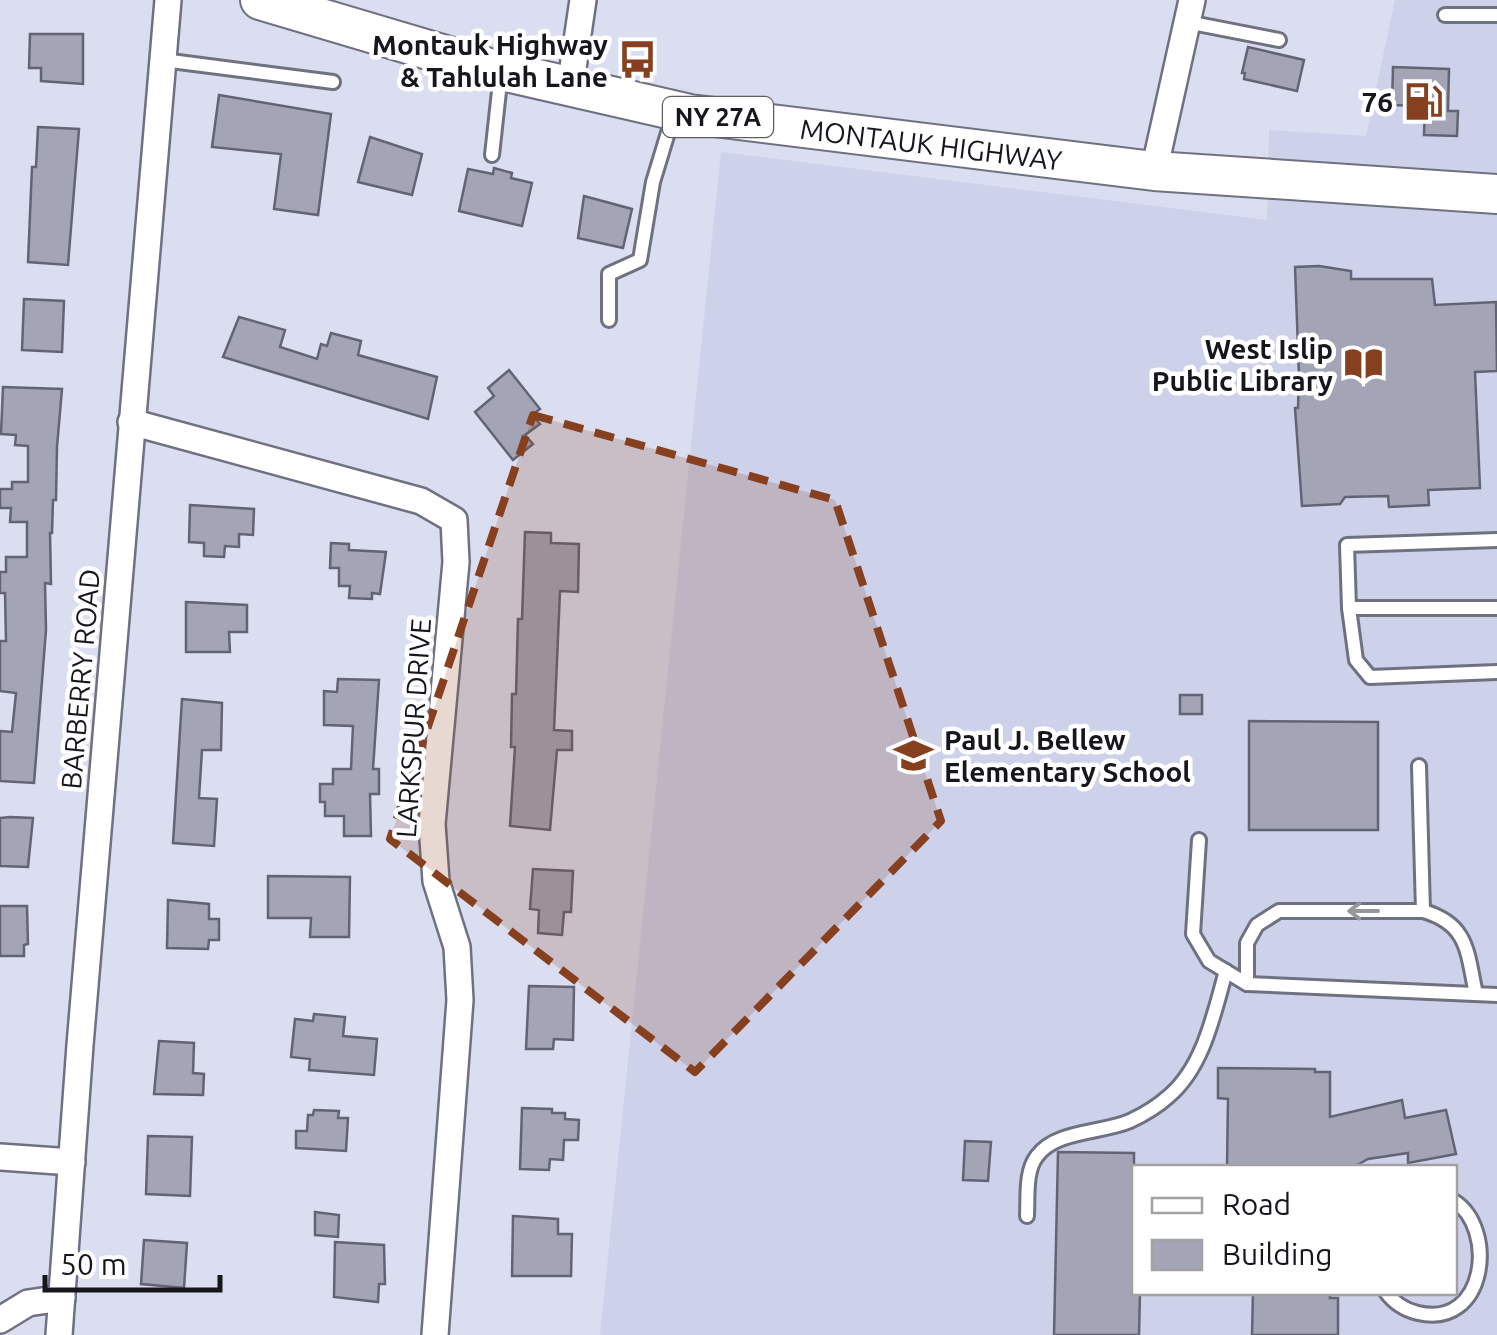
<svg xmlns="http://www.w3.org/2000/svg" width="1497" height="1335" font-family="Ubuntu,sans-serif">
<style>
.built{fill:#cdd1ea;fill-rule:evenodd}
.building{fill:#a3a5b6;stroke:#626474;stroke-width:2.5}
.lines{fill:none;stroke-linecap:round;stroke-linejoin:round}
.lane-casing{stroke:#6f7181;stroke-width:18}
.street-casing{stroke:#6f7181;stroke-width:30}
.primary-casing{stroke:#6f7181;stroke-width:42}
.lane{stroke:#fff;stroke-width:12}
.street{stroke:#fff;stroke-width:25}
.primary{stroke:#fff;stroke-width:38}
.oneway{stroke:#969799}
.marked{fill:#87401f;fill-opacity:0.2;stroke:#87401f;stroke-width:8;stroke-dasharray:20 12;stroke-linejoin:round}
.labels{text-anchor:middle;dominant-baseline:central;stroke-width:9;stroke-linejoin:round;paint-order:stroke}
.shield{fill:#fff;stroke:#5c5d61;stroke-width:2.5}
.shield-label{font-size:25px;font-weight:bold;fill:#16171d}
.poi-label{font-size:28px;font-weight:bold;fill:#16171d;stroke:#fff;text-anchor:end}
.street-label{font-size:28px;fill:#16171d;stroke:#fff}
</style>
<rect width="100%" height="100%" fill="#dbdef0"/>
<path class="built" d="M1395 0H1497V1335H600L721 152 1267 220 1269 130 1366 136ZM1134 1168H1454V1292H1134Z"/>
<g class="building">
<path d="M30 34H83V84L41 81V68H29Z"/>
<path d="M1248 47 1304 60 1297 91 1244 79 1245 73H1242Z"/>
<path d="M1393 67 1449 69 1448 111H1458L1457 136 1424 135 1425 106 1392 105Z"/>
<path d="M219 95 331 114 318 215 274 209 281 154 212 147Z"/>
<path d="M38 127 79 129 68 265 28 262 32 167H36Z"/>
<path d="M370 137 422 154 412 195 358 182Z"/>
<path d="M494 168 512 173 511 178 532 183 522 226 459 211 468 169 493 174Z"/>
<path d="M584 196 632 209 623 248 578 238Z"/>
<path d="M1319 266 1351 271V279H1432L1435 305 1496 302 1497 371 1475 372 1480 488 1428 490 1429 505 1389 507 1388 496 1345 497 1340 504 1302 506 1295 408H1298L1299 376 1295 267Z"/>
<path d="M24 299 64 301 62 352 22 350Z"/>
<path d="M239 317 285 330 280 347 317 359 321 344 327 346 331 333 361 341 358 355 437 377 428 419 223 357Z"/>
<path d="M509 370 540 409 532 415 540 424 525 435 533 444 513 460 475 412 494 396 488 388Z"/>
<path d="M3 387 62 389 57 447 56 500H53L52 533H50L51 584 45 583 46 630 34 783 0 781V731L12 732 16 693 0 691V641H6L5 593H0V572H6V557H27V522H10L11 508H0V489H12V482H28V446L15 445 16 435 1 434Z"/>
<path d="M190 505 254 509 253 535 239 534V547L225 546 224 557 204 556V543L189 542Z"/>
<path d="M525 532 551 533V543L579 544 578 592 560 591 554 730 572 731V750H557L550 830 510 826 515 747H511L512 694H516L518 619H522Z"/>
<path d="M331 543 349 544V550L386 552 380 594 372 593V599L349 598 350 586H339V568H330Z"/>
<path d="M186 602 247 605V632H229L230 652H186Z"/>
<path d="M338 679 379 680 373 769H379V794H370L371 836H344V816H325V802H320V784H333V769H351L353 726 324 725V691L337 692Z"/>
<rect x="1180" y="695" width="22" height="19"/>
<path d="M182 699 222 703 221 750H202L199 798 217 799 214 846 173 843Z"/>
<path d="M1249 721 1378 722V830H1249Z"/>
<path d="M10 817 33 818 28 867 0 866V818Z"/>
<path d="M533 869 573 871 571 912H564L562 935 538 933 539 910 530 909Z"/>
<path d="M268 876 350 877 349 937H310L311 918H268Z"/>
<path d="M168 900 209 904V919H219V940H209L208 949 167 948Z"/>
<path d="M0 906H27L28 944 24 945V956H0Z"/>
<path d="M529 986 574 987 573 1040 554 1039 553 1049H526Z"/>
<path d="M314 1014 345 1017 343 1036 377 1039 374 1075 309 1070 310 1059 291 1057 295 1019 313 1021Z"/>
<path d="M159 1041 194 1043 193 1073 204 1074 203 1095 154 1094Z"/>
<path d="M1218 1068 1315 1069V1072H1330V1117L1402 1100 1405 1118 1446 1110 1456 1154 1408 1163V1153L1368 1159 1352 1168H1227L1228 1099 1218 1098Z"/>
<path d="M522 1108 552 1109V1113H565V1119L579 1120 578 1140H564L563 1160 550 1159 549 1170 520 1169Z"/>
<path d="M314 1110 339 1111 338 1118H348L346 1151 296 1148V1131H307L308 1115H313Z"/>
<path d="M148 1136 192 1137 190 1196 146 1194Z"/>
<path d="M965 1141 991 1142 988 1181 963 1180Z"/>
<path d="M1058 1152 1134 1153V1292H1140L1139 1335H1054Z"/>
<path d="M315 1212 339 1215 338 1237 315 1235Z"/>
<path d="M513 1216 558 1219V1234H572L571 1276H512Z"/>
<path d="M144 1240 187 1243 184 1288 141 1284Z"/>
<path d="M335 1242 384 1245 385 1284H379L378 1302 334 1297Z"/>
<path d="M1253 1292H1330V1298H1338V1335H1252Z"/>
</g>
<g class="lines">
<defs>
<g id="lane">
<path d="M1445 15H1497"/>
<path d="M1187 22 1279 40"/>
<path d="M163 60 333 82"/>
<path d="M492 155 501 73"/>
<path d="M609 320V274L640 260 653 182 674 113"/>
<path d="M1497 540 1347 545 1349 608 1356 660 1370 677 1497 672"/>
<path d="M1349 608H1497"/>
<path d="M1419 766 1423 911"/>
<path d="M1199 840 1193 934 1209 961 1247 984 1497 995"/>
<path d="M1247 984V943L1257 925 1279 911H1423C1469 924 1467 953 1476 994"/>
<path d="M1027 1216C1028 1198 1025 1171 1037 1156 1056 1130 1103 1133 1130 1121 1143 1115 1159 1105 1169 1096 1204 1066 1214 1013 1226 971"/>
<path d="M1386 1292C1394 1303 1405 1310 1418 1313 1487 1329 1497 1228 1454 1201"/>
</g>
<g id="street">
<path d="M570 88 583 0"/>
<path d="M1154 171 1192 0"/>
<path d="M131 422 421 501 454 520 456 562 432 824 436 881 457 947 460 1000 435 1335"/>
<path d="M0 1157 72 1162"/>
<path d="M0 1320 28 1303 62 1298"/>
<path d="M59 1335 80 1045 168 0"/>
</g>
<g id="primary">
<path id="s1" d="M260 0 489 68 690 114 1154 171 1497 194"/>
</g>
</defs>
<use href="#lane" class="lane-casing"/>
<use href="#street" class="street-casing"/>
<use href="#primary" class="primary-casing"/>
<use href="#lane" class="lane"/>
<use href="#street" class="street"/>
<use href="#primary" class="primary"/>
</g>
<defs><path id="oneway-shaft" d="M-6 0H5M1.5-3L5.5 0L1.5 3" fill="none" stroke-width="1.6" stroke-linecap="round" stroke-linejoin="round" transform="scale(2.5)"/></defs>
<use class="oneway" href="#oneway-shaft" transform="translate(1363 911) rotate(180)"/>
<path class="marked" d="M533 415 835 500 941 821 695 1072 390 839Z"/>
<defs>
<symbol id="bus-bare" viewBox="-9 -9 18 18"><path d="M-5-6H5V4H4V6H2V4H-2V6H-4V4H-5ZM-3.5-4V0h7V-4ZM-3.5 1.2v1.5H-2V1.2ZM2 1.2v1.5H3.5V1.2Z" fill="#87401f" stroke="#fff" stroke-width="2.5" paint-order="stroke"/></symbol>
<symbol id="fuel-bare" viewBox="-9 -9 18 18"><path d="M-5.5-6h7V0h2V4h1.3V-2.5L3-4.5l.8-.8L6-3V5H2.5V1h-1V6h-7ZM-4.2-4.7v3.2H.2V-4.7Z" fill="#87401f" stroke="#fff" stroke-width="2.5" paint-order="stroke"/></symbol>
<symbol id="library-bare" viewBox="-9 -9 18 18"><path d="M-6-4Q-3-5.5-.7-3.5V5Q-3 3-6 4ZM6-4Q3-5.5 .7-3.5V5Q3 3 6 4Z" fill="#87401f" stroke="#fff" stroke-width="2.5" paint-order="stroke"/></symbol>
<symbol id="school-bare" viewBox="-9 -9 18 18"><path d="M0-5L7-2L0 1L-7-2ZM-4 1L0 2.5L4 1V4Q0 6-4 4Z" fill="#87401f" stroke="#fff" stroke-width="2.5" paint-order="stroke"/></symbol>
</defs>
<g fill-rule="evenodd">
<use href="#bus-bare" x="610" y="32" width="55" height="55"/>
<use href="#fuel-bare" x="1396" y="74" width="55" height="55"/>
<use href="#library-bare" x="1336" y="336" width="55" height="55"/>
<use href="#school-bare" x="886" y="728" width="55" height="55"/>
</g>
<g class="labels">
<rect class="shield" x="663" y="97" width="110" height="40" rx="8"/>
<g class="shield-label">
<text x="718" y="117">NY 27A</text>
</g>
<g class="poi-label">
<text x="608" y="44">Montauk Highway<tspan x="608" dy="32">&amp; Tahlulah Lane</tspan></text>
<text x="1393" y="101">76</text>
<text x="1333" y="348">West Islip<tspan x="1333" dy="32">Public Library</tspan></text>
<text x="944" y="739" text-anchor="start">Paul J. Bellew<tspan x="944" dy="32">Elementary School</tspan></text>
</g>
<g class="street-label">
<text stroke="none"><textPath href="#s1" startOffset="688">MONTAUK HIGHWAY</textPath></text>
<text transform="translate(80 679) rotate(-85)">BARBERRY ROAD</text>
<text transform="translate(413 728) rotate(-86)">LARKSPUR DRIVE</text>
</g>
</g>
<rect x="1132" y="1165" width="325" height="130" fill="#ffffff" stroke="#a2a2a5" stroke-width="2.5"/>
<rect x="1152" y="1198" width="50" height="15" fill="#ffffff" stroke="#a2a2a5" stroke-width="2.5"/>
<text x="1222" y="1215" font-size="30" fill="#16171d">Road</text>
<rect x="1152" y="1240" width="50" height="30" fill="#a3a5b6" stroke="#a2a2a5" stroke-width="2.5"/>
<text x="1222" y="1265" font-size="30" fill="#16171d">Building</text>
<path d="M45 1275v15h175v-15" fill="none" stroke="#16171d" stroke-width="5"/>
<text x="60" y="1275" font-size="30" fill="#16171d" stroke="#ffffff" stroke-width="8" paint-order="stroke">50 m</text>
</svg>
